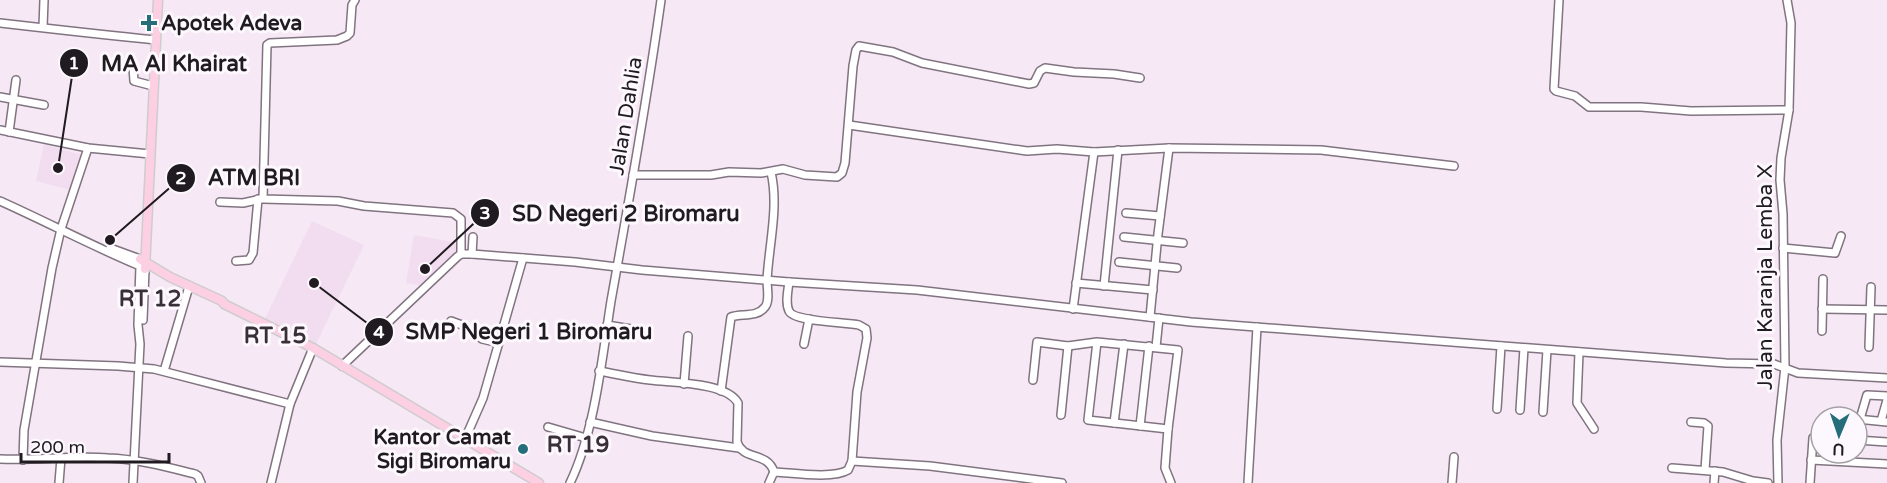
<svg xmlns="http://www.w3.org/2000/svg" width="1887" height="483" font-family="'Varela Round',sans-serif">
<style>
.built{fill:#f1ddef}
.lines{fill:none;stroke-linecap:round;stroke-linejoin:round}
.minor-casing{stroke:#807480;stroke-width:10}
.major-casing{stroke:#cecdce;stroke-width:11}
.minor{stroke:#fff;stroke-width:7}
.major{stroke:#fdcfe3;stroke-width:8}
.poi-dot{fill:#256d7a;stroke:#fdf8fd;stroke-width:2}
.labels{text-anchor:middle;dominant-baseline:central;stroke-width:6;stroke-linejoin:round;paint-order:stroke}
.poi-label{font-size:21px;font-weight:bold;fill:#201b20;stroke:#fdf8fd;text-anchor:start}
.street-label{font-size:21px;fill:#201b20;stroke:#fdf8fd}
.neighbourhood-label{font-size:22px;font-weight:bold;fill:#392f38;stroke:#fdf8fd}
.leader{fill:none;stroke:#201b20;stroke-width:2}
.callout-dot{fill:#201b20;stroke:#fdf8fd;stroke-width:2}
.mark-label{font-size:18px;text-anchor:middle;font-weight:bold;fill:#fff}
.callout-label{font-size:22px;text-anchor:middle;font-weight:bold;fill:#201b20;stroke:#fdf8fd;stroke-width:6;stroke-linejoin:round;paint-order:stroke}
</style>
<rect width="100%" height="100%" fill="#f6e8f4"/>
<g class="built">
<path d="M44 144 82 155 70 190 36 181Z"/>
<path d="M312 221 364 245 315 346 264 321Z"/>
<path d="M414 235 458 243 457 256 424 286 406 283Z"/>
</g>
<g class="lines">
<defs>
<g id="minor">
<path d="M355 0 352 5 350 33 347 36 337 40 270 43 267 45 263 199 338 201 364 206 453 213 461 219V254"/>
<path d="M1559 0 1554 89 1556 91 1575 96 1589 107H1641L1691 111 1789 110"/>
<path d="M0 23C52 29 104 35 156 40"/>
<path d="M43 27 44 0"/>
<path d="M123 66 128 65 133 67 134 81 153 86"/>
<path d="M0 97 44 105"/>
<path d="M849 125 1027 151 1057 149 1094 152 1169 148 1321 150 1454 166"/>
<path d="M0 130 88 148 150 154"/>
<path d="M9 132 16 80"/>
<path d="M633 175H711L729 172 761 173 783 169 805 175 837 177 842 173 845 163 853 66 856 50 859 46 893 52 922 63 1029 84 1034 83 1040 71 1045 68 1074 72 1114 74 1140 78"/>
<path d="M0 201C47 222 92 246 140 266L138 325 140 344 133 483"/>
<path d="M220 202 243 203 261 199"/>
<path d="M1126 213 1160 216"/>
<path d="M1124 237 1183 243"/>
<path d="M110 248 140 259"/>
<path d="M1783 248 1835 253 1841 236"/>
<path d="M472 254 473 237"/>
<path d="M236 261 249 260 253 253 258 199"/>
<path d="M1119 262 1177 268"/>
<path d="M1076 283 1153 290"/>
<path d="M1104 286 1118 150"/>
<path d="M1073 309 1094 152"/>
<path d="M1822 309 1887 310"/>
<path d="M1150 317 1158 234 1169 148"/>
<path d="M143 320 145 269"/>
<path d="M451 321 462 325 482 339 499 343"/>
<path d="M607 325 631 329"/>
<path d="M1822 331 1823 279"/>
<path d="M804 344 809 319"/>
<path d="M1156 347 1159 318"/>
<path d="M1869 347 1871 287"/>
<path d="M1579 352 1577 403 1594 429"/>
<path d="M0 362 118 366 154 369 290 404"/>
<path d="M342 366 457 257 461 254H472L575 262 642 270 789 282 917 290 1191 322 1726 363 1774 364 1798 373 1887 378"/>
<path d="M164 371 188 290"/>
<path d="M599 371C616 374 633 378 650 380 672 383 726 382 738 403L737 442C743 461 767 451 774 472"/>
<path d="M1033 380 1037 342 1068 346 1097 342 1178 350 1168 429 1088 420 1097 342"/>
<path d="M684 384 688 336"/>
<path d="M721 391 731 317C741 313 757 318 765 307 770 301 767 288 767 280 769 244 779 207 771 172"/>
<path d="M1497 409 1501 346"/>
<path d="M1520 410 1524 348"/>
<path d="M1543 412 1547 350"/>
<path d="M1061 415 1068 346"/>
<path d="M1857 419 1887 422"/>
<path d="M1860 419 1867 395 1887 396"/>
<path d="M1881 421 1887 400"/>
<path d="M590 422 652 436 739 448"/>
<path d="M1691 422 1704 423 1708 426 1705 470"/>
<path d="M1114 423 1124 344"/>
<path d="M1140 426 1149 346"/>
<path d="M548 427 586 438"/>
<path d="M1168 429 1165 468 1171 483"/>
<path d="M465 439 483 398 523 258"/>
<path d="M1857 440 1887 442"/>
<path d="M0 459C36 461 72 455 108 458 137 459 167 467 195 474L198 476 201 483"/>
<path d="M23 460 24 430 52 268 61 229 88 148"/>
<path d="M1811 460 1887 464"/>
<path d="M852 461 930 466 1062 483"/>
<path d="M1672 468 1723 472 1753 481 1768 483"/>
<path d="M59 483 61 458"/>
<path d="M271 483 290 404 313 348"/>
<path d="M570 483C595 431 602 358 611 301 629 201 647 101 661 0"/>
<path d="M769 483 773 474 776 472C794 473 833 479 848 470L852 461 857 392 867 338 866 329 859 325C846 322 794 322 789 311 785 303 788 291 789 282"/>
<path d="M1248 483 1257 327"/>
<path d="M1452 483 1454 457"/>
<path d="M1714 483 1715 471"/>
<path d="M1778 483 1777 440 1785 367 1783 214 1780 180 1781 158 1789 110 1791 23 1787 0"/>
<path d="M1810 483 1813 438H1821"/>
</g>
<g id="major">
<path d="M140 259 170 277 222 301 224 304 313 348 539 483"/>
<path d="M145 269 158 0"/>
</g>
</defs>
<use href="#minor" class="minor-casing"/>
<use href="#major" class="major-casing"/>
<use href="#minor" class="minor"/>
<use href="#major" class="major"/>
</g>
<g class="poi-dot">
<path d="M146 14h6v6h6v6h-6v6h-6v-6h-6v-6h6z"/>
<circle cx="523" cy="449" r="6"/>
</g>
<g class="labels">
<g class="poi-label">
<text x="161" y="23">Apotek Adeva</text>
<text x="511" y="437" text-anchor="end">Kantor Camat<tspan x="511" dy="24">Sigi Biromaru</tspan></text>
</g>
<g class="street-label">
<text transform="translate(626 116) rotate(-81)">Jalan Dahlia</text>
<text transform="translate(1765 277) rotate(-90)">Jalan Karanja Lemba X</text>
</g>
<g class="neighbourhood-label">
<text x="150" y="299">RT 12</text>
<text x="275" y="336">RT 15</text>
<text x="578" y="445">RT 19</text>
</g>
</g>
<path class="leader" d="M58 168L74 63M110 240L181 178M425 269L485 213M314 283L379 332"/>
<g class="callout-dot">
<circle cx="58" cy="168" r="6"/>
<circle cx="110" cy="240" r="6"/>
<circle cx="425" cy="269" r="6"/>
<circle cx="314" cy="283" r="6"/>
<circle cx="74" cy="63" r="15"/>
<circle cx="181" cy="178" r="15"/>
<circle cx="485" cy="213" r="15"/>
<circle cx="379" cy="332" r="15"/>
</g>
<g class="mark-label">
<text x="74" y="69">1</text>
<text x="181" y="184">2</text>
<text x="485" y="219">3</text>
<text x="379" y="338">4</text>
</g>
<g class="callout-label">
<text x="174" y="71">MA Al Khairat</text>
<text x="254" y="185">ATM BRI</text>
<text x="626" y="221">SD Negeri 2 Biromaru</text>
<text x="529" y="339">SMP Negeri 1 Biromaru</text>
</g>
<g transform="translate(1839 435) rotate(182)"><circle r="28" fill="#fdf8fd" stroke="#a5a0a5" stroke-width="1.5"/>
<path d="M0-4.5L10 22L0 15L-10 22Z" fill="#256d7a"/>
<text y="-9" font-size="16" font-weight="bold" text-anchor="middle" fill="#201b20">U</text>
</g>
<path d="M21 453v9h148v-9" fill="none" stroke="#201b20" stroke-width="3"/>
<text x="30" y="453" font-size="18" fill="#201b20" stroke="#fdf8fd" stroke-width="4.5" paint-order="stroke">200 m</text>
</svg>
